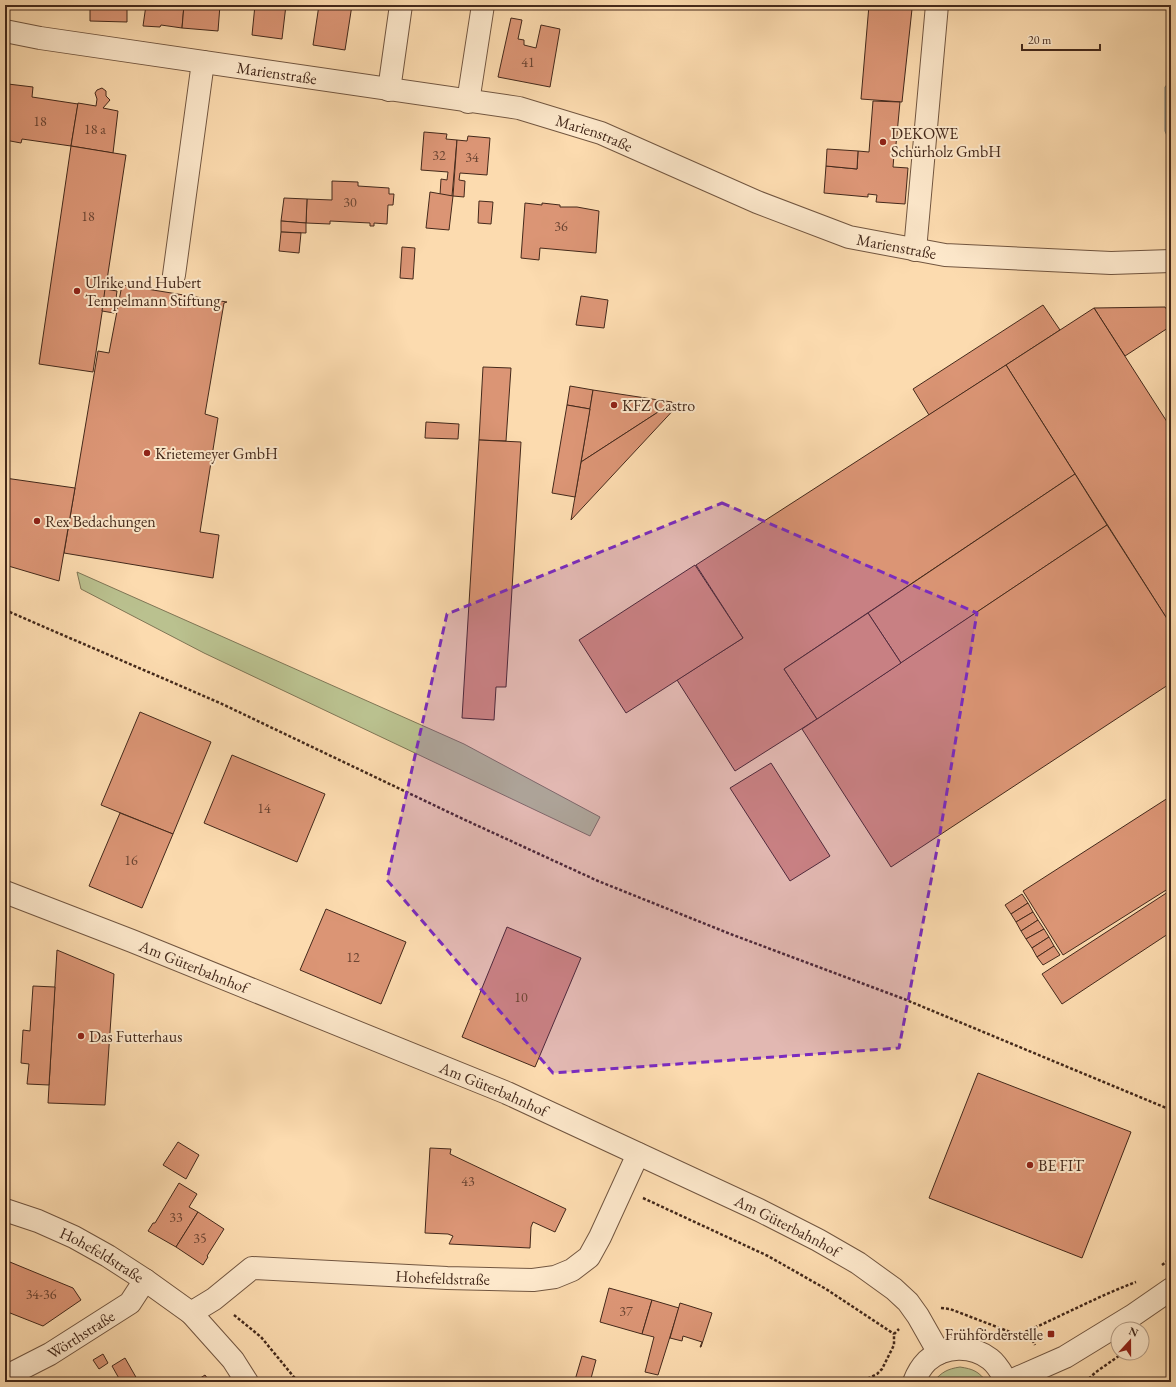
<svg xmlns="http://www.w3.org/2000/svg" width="1176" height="1387" font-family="'EB Garamond',serif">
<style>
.green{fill:#bac18f;stroke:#7f7555}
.water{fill:#a1b9b3;stroke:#7c7f76}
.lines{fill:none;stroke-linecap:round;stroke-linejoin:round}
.shore{stroke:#727167;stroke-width:1}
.building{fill:#db9575;stroke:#44291b}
.minor-casing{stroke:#725640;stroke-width:24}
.path{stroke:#44291b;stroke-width:2.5;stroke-dasharray:3 2;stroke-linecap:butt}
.minor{stroke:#fde8cb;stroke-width:22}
.marked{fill:#7b2cbf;fill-opacity:0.2;stroke:#7b2cbf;stroke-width:3;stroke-dasharray:8 5;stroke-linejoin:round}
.poi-dot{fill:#8f2418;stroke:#fde8cb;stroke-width:1.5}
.labels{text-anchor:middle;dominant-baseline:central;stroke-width:4;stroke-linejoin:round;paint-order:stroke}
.number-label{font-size:14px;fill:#6a4432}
.street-label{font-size:16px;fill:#44291b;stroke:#fde8cb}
.poi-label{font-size:16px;fill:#44291b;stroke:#fde8cb;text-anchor:start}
</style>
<rect width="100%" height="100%" fill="#fcdbaf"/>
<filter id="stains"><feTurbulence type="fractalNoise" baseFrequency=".005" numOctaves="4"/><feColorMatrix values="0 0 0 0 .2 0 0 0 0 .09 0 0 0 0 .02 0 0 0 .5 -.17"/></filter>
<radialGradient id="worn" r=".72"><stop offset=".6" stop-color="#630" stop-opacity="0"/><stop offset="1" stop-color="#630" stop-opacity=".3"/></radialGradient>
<g class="green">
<path d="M77 572 464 744 600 817 590 836 204 653 81 589Z"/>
<path d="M960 1367C973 1369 978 1371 987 1382H933C942 1372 947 1369 960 1367Z"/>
</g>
<path class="water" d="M1169 82H1171V137L1167 136 1165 131V87Z"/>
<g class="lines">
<path class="shore" d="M1171 86 1169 89V129L1171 133"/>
</g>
<g class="building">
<path d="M90 5H127V22L90 21Z"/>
<path d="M146 5H184L182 28 161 25 160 27 143 26Z"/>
<path d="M184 5H220L218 31 182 28Z"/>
<path d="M255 5H286L282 39 252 35Z"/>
<path d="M319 5H352L345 50 313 45Z"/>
<path d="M758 5H777V9L758 8Z"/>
<path d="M869 5 912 9 902 102 861 99Z"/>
<path d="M511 18 522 20 518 39 524 40V45L536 48 541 25 560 29 550 87 498 77Z"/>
<path d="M8 84 33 87 32 97 78 104 71 146 22 139 21 143 5 140V98Z"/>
<path d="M102 88 106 91V96L110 100 103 108 118 111 113 153 71 146 78 103 96 106 97 99 95 93 97 90Z"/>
<path d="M873 101 900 102 895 155H894L893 167 908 168 905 204 876 202 877 195 868 194V197L824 193 826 166 857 169 858 151 869 152Z"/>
<path d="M424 132 447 134 446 139 457 140 452 196 440 195 441 179 447 180 448 172 421 170Z"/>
<path d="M468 136 490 138 487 175 460 173 459 180 465 181 464 197 453 196 457 140 467 141Z"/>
<path d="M71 146 126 155 93 372 39 364Z"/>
<path d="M827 149 858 151 857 169 826 166Z"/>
<path d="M332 181 358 182V186L389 188V194H394L393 205H388L387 224 374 223V226H370V223L330 221V224L306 223 307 199 332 200Z"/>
<path d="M430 192 453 196 449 230 426 228Z"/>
<path d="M284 198 307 199 306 223 281 221Z"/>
<path d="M479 201 493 202 491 224 478 223Z"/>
<path d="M525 203 542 205V203L560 205V207H577L599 211 596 253 540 248 539 260 521 258Z"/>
<path d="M281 221 306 223V233L281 232Z"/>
<path d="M281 232 301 233 299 253 279 251Z"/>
<path d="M402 247 415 248 413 279 400 278Z"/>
<path d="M122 285 227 302 224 303 205 414 218 418 200 532 219 535 213 578 64 553 98 351 109 353Z"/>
<path d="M105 289 117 291 114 313 102 311Z"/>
<path d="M581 296 608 300 604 328 576 325Z"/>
<path d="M1043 305 1060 330 929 415 913 389Z"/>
<path d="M1165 307 1171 316V326L1125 356 1094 308Z"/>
<path d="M1094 308 1171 428V625L1006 365Z"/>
<path d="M1006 365 1075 474 784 669 817 719 735 771 677 680 743 638 696 565Z"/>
<path d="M483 367 511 368 506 441 479 440Z"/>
<path d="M570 386 593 390 590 409 567 405Z"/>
<path d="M593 390 672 402V403L581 462Z"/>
<path d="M672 403 679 404 571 520 581 462Z"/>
<path d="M567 405 590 409 575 497 552 493Z"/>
<path d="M426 422 459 424 458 439 425 438Z"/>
<path d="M479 440 521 442 506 687H496L494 720 462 718Z"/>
<path d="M1075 474 1107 525 901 663 868 613Z"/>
<path d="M5 478 75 488 59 581 5 565Z"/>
<path d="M1107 525 1171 625V683L891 867 802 729Z"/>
<path d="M695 565 743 638 626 713 579 640Z"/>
<path d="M868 613 901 663 817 719 784 669Z"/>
<path d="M140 712 211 742 173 834 101 805Z"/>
<path d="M232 755 325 794 297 862 204 823Z"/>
<path d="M771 763 830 856 790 881 730 788Z"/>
<path d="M1171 796V887L1063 955 1023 891Z"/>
<path d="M120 813 173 834 142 908 89 886Z"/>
<path d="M1171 890V932L1062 1004 1042 974Z"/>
<path d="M1022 894 1028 903 1011 914 1005 905Z"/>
<path d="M1028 903 1033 912 1016 922 1011 914Z"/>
<path d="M326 909 406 942 381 1004 300 970Z"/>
<path d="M1033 912 1038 920 1021 931 1016 922Z"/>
<path d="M1038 920 1044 929 1026 939 1021 931Z"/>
<path d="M507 927 581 958 535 1067 462 1037Z"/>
<path d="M1044 929 1049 937 1032 948 1026 939Z"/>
<path d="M1049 937 1054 946 1037 957 1032 948Z"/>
<path d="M1054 946 1060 955 1043 965 1037 957Z"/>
<path d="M57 950 114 974 105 1105 48 1103Z"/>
<path d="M33 986 55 987 49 1085 27 1084 29 1064 21 1063 23 1030 30 1031Z"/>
<path d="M978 1073 1131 1132 1082 1258 929 1198Z"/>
<path d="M178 1142 199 1155 186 1179 163 1165Z"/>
<path d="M430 1148 451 1149 450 1154 566 1209 555 1232 533 1222 531 1227 530 1248 449 1244 453 1236 448 1234 425 1233Z"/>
<path d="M179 1183 197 1194 189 1207 198 1212 176 1247 148 1231 153 1223H155Z"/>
<path d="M198 1212 224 1229 207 1256 208 1257 203 1265 176 1247Z"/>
<path d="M5 1260 73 1288 81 1300 43 1326 5 1311Z"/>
<path d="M609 1288 652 1300 642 1334 600 1322Z"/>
<path d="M652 1300 679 1308 658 1375 645 1372 654 1337 642 1334Z"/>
<path d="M680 1303 712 1313 701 1347H700L702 1342 683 1336 682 1341 670 1338Z"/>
<path d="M103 1354 108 1363 99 1369 93 1360Z"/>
<path d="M582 1356 596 1360 590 1382H583L575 1380Z"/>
<path d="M125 1358 137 1379 131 1382H121L112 1366Z"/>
<path d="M205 1375 210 1382H194Z"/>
</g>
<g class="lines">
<defs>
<g id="minor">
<path id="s1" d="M5 31 40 38 519 108 601 133 757 202 849 237 945 255 1111 263 1171 261"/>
<path d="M389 90 401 5"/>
<path d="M468 102 483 5"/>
<path d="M915 250 937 5"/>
<path d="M174 275 203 62"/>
<path id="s2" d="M5 892 132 941 507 1093 759 1210 818 1240 858 1263 894 1289 908 1302 918 1316 939 1353"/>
<path id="s3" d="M5 1210 38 1221 74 1237 108 1256 145 1280 191 1313 233 1360 247 1382"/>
<path id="s4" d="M191 1313 214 1299 252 1268 447 1278 533 1280 555 1277 572 1270 589 1257 600 1237 638 1154"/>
<path id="s5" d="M5 1377 50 1354 130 1303 145 1280"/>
<path d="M914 1382C917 1374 921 1367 927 1361 945 1345 972 1345 990 1359 998 1365 1002 1374 1007 1382"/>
<path d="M1008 1382 1065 1357 1132 1316 1171 1289"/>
</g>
</defs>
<use href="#minor" class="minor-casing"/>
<g class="path">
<path d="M5 610 220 703 463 819 598 881 733 935 904 999 1171 1110"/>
<path d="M643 1198 768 1256 826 1289 894 1334"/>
<path d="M1162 1265 1171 1258"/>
<path d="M941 1308 950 1309 1018 1335C1058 1318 1096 1297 1136 1282"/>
<path d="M234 1315 261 1337 298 1382"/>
<path d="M1028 1331 1035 1345"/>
<path d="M869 1378V1382"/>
<path d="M848 1382 869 1378 877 1374 882 1369 894 1345V1334L899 1329"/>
<path d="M1085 1382 1096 1372 1123 1353"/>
</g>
<use href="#minor" class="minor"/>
</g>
<path class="marked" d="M722 503 977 613 939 839 899 1048 553 1073 387 880 447 614Z"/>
<g class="poi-dot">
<circle cx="883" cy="142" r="4"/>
<circle cx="77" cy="291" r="4"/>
<circle cx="614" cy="405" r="4"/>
<circle cx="147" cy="453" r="4"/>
<circle cx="37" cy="521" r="4"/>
<circle cx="81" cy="1036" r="4"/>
<circle cx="1030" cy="1165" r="4"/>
<rect x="1047" y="1330" width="8" height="8" rx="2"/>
</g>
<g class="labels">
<g class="number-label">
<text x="528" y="62">41</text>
<text x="40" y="121">18</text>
<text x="95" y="129">18 a</text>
<text x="439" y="155">32</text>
<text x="472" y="157">34</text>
<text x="350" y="202">30</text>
<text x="88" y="216">18</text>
<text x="561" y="226">36</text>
<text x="264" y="808">14</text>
<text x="131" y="860">16</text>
<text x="353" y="957">12</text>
<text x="521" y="997">10</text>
<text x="468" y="1181">43</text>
<text x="176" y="1217">33</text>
<text x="200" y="1238">35</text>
<text x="41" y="1294">34-36</text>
<text x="626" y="1311">37</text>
</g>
<g class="street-label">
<text stroke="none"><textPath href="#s1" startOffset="275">Marienstraße</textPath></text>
<text stroke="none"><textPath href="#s1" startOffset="599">Marienstraße</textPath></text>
<text stroke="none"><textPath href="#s1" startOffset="923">Marienstraße</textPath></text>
<text stroke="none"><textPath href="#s2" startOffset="203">Am Güterbahnhof</textPath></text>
<text stroke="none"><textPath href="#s2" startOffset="527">Am Güterbahnhof</textPath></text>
<text stroke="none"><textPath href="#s2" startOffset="851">Am Güterbahnhof</textPath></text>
<text stroke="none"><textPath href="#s3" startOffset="107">Hohefeldstraße</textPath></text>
<text stroke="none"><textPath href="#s4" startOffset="267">Hohefeldstraße</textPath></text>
<text stroke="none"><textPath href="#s5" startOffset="87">Wörthstraße</textPath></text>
</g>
<g class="poi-label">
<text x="891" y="133">DEKOWE<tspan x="891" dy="18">Schürholz GmbH</tspan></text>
<text x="85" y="282">Ulrike und Hubert<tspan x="85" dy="18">Tempelmann Stiftung</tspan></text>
<text x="622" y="405">KFZ Castro</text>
<text x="155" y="453">Krietemeyer GmbH</text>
<text x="45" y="521">Rex Bedachungen</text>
<text x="89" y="1036">Das Futterhaus</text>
<text x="1038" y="1165">BE FIT</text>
<text x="1043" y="1334" text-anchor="end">Frühförderstelle</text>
</g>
</g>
<rect width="1176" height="1387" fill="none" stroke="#fcdbaf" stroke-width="20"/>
<rect x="6" y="6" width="1164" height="1375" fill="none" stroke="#44291b" stroke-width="2"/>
<rect x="10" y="10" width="1156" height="1367" fill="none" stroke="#44291b"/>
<g transform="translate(1130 1341) rotate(21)"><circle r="19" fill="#fde8cb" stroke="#b39c85"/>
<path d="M0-3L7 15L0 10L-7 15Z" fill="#8f2418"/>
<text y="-6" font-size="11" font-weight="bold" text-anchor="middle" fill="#44291b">N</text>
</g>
<path d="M1022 44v6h78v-6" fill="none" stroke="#44291b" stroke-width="2"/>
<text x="1028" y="44" font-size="12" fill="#44291b" stroke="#fde8cb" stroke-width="3" paint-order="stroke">20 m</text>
<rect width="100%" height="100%" filter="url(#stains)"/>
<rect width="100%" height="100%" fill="url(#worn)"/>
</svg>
